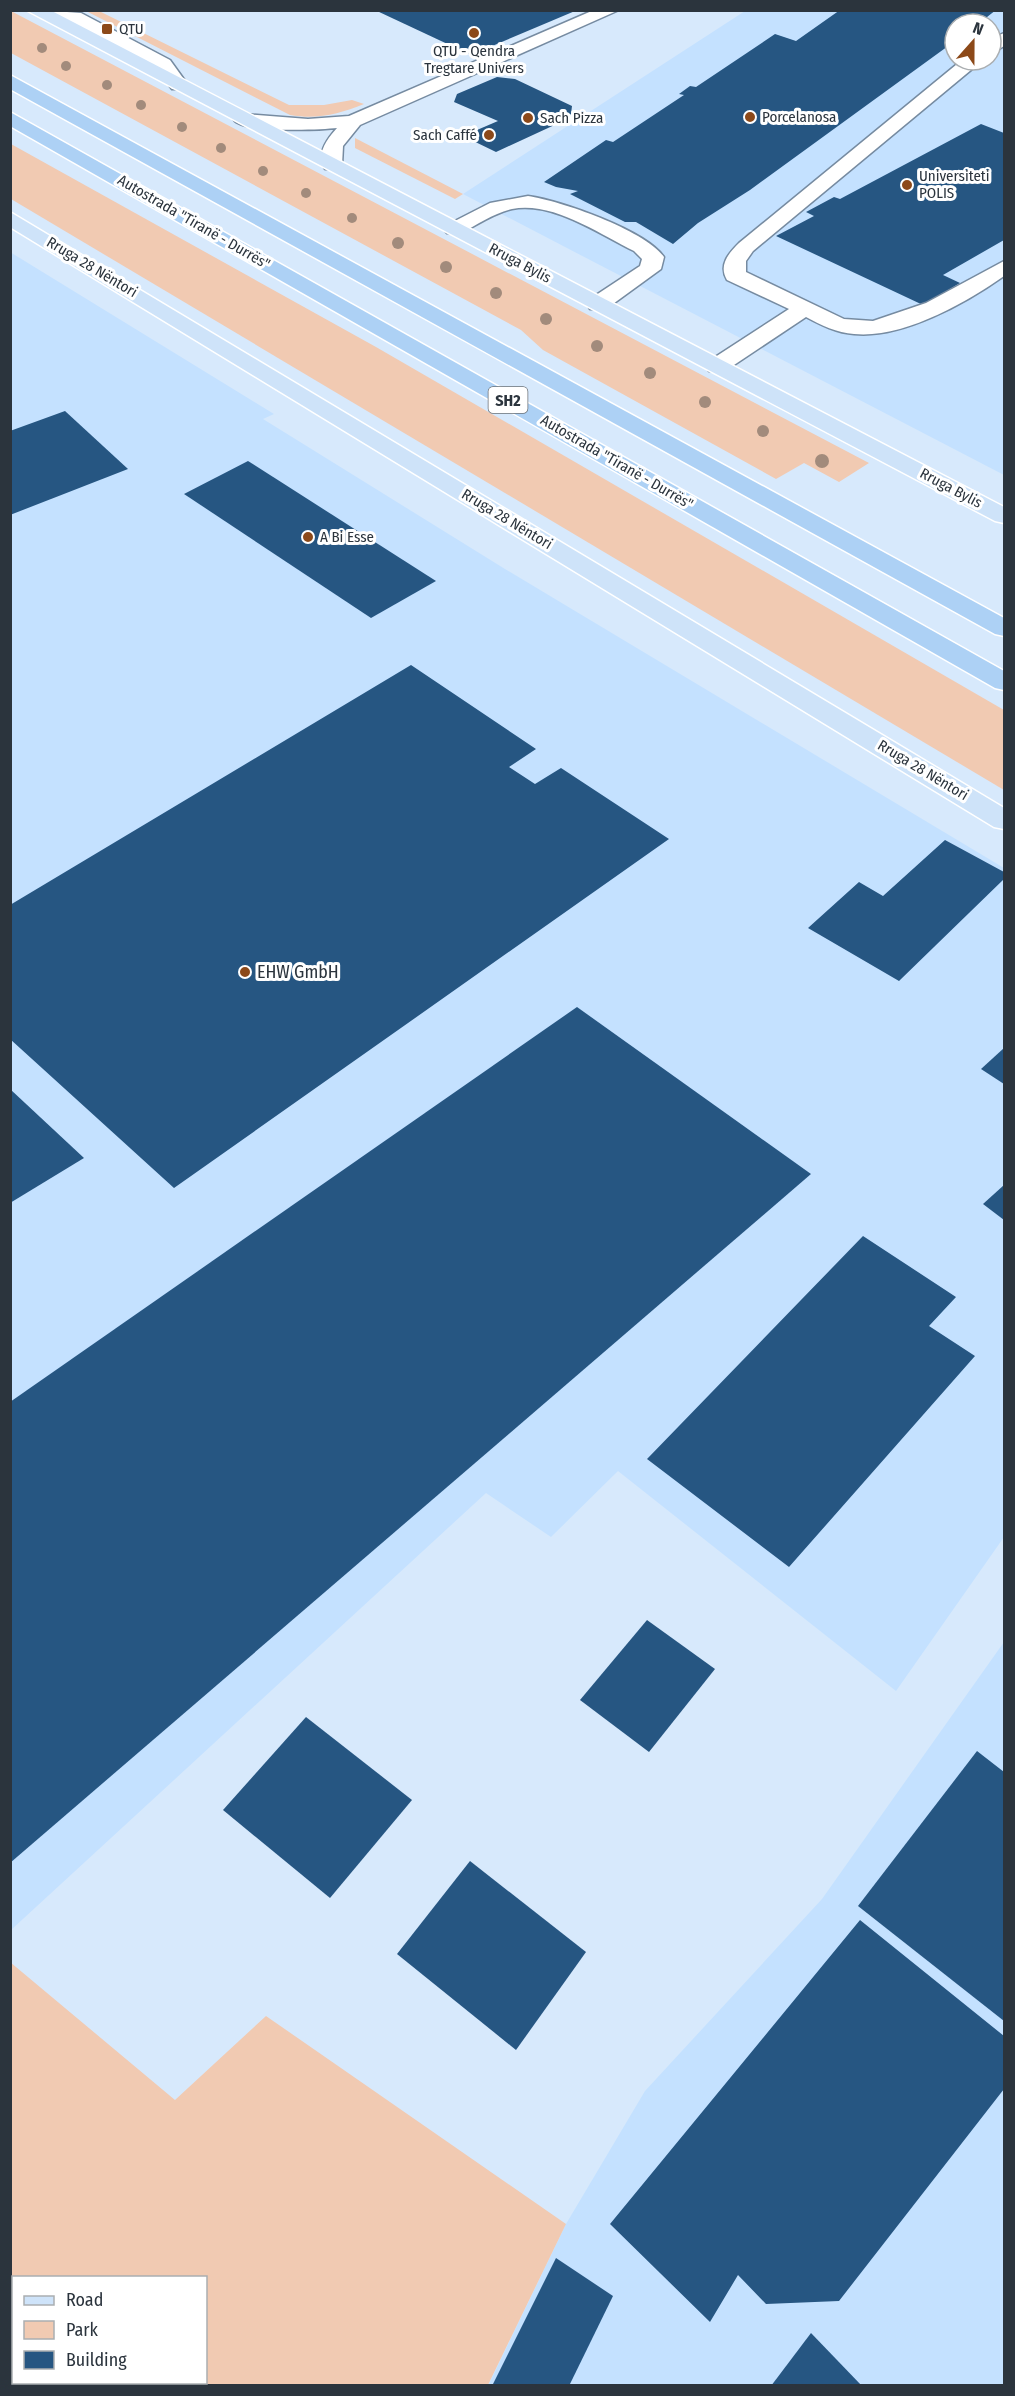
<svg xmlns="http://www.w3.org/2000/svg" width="1015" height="2396" font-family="'Fira Sans Condensed',sans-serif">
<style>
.built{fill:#c4e1ff;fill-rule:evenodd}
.green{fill:#f1cab2;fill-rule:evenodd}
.building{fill:#265682}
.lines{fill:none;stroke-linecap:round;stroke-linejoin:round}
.minor-casing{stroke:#768ba1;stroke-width:3}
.major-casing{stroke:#fff;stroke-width:3}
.highway-casing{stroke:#fff;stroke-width:3}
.minor{fill:#fff;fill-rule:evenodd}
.major{fill:#cee3f9;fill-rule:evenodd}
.highway{fill:#add1f5;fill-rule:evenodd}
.tree{fill:#a28b7c}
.poi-dot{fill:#8c4919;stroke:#fff;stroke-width:2}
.labels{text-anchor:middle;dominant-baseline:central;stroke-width:6;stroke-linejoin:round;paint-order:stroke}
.far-poi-label{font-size:15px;fill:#2b343d;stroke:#fff;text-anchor:start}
.far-street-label{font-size:15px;fill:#2b343d;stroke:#fff}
.shield{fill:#fff;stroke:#6b7177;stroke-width:1.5}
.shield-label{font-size:16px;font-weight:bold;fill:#2b343d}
.poi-label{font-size:18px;fill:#2b343d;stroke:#fff;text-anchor:start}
</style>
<rect width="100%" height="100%" fill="#d7e9fc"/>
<g class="built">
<path d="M745 11H1004V475L463 194ZM955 24H991V60H955Z"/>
<path d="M10 252 274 414 263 419 505 569 1004 868V1537L896 1691 618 1471 551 1537 486 1493 11 1930Z"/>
<path d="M1004 1642V2385L488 2386 566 2224 645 2091 822 1899Z"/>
</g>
<g class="green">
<path d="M11 11 869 463 839 482 804 463 776 479 543 350 521 330 11 53Z"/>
<path d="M86 11H99L289 105H324L352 100 364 104C339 114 317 120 290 115Z"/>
<path d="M355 138 463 194 455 199 355 148Z"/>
<path d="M11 144 376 347 1004 710V790L11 199Z"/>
<path d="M10 1962 175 2100 266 2016 566 2224 488 2385H11ZM14 2278H206V2382H14Z"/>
</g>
<g class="building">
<path d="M840 10H996L978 24H955V41L750 190 698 223 673 244 636 222H625L570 194 578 191 556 187 544 182 606 140 613 142 684 95 679 94 690 86 696 87 775 34 796 41Z"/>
<path d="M377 11H575L471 55Z"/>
<path d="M497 77 515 79 572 106 571 114 561 122 496 152 463 136 498 121 454 102 457 94Z"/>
<path d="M981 124 1004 133V240L943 275 960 283 923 305 776 236 814 216 806 212 834 197 840 199Z"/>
<path d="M65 411 128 469 10 515V431Z"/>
<path d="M248 461 436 581 371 618 184 494Z"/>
<path d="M411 665 536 749 509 767 535 784 561 768 669 839 174 1188 10 1039V905Z"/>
<path d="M945 840 1004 872V879L899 981 808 928 859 882 883 896Z"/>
<path d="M577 1007 811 1174 10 1863V1402Z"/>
<path d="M1004 1048V1084L981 1069Z"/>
<path d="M10 1089 84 1158 10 1203Z"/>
<path d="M1004 1185V1220L983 1204Z"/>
<path d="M863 1236 956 1297 929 1326 975 1356 789 1567 647 1459Z"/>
<path d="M647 1620 715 1669 649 1752 580 1700Z"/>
<path d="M306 1717 412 1800 330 1898 223 1810Z"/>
<path d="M977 1751 1004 1772V2021L858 1906Z"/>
<path d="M470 1861 586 1952 516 2050 397 1954Z"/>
<path d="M860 1920 1004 2036V2089L839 2301 766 2304 738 2275 710 2322 610 2224Z"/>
<path d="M556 2258 613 2296 569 2386H492Z"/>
<path d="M811 2333 862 2386H771Z"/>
</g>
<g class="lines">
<defs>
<g id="minor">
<path d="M39 10 81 13 170 60 188 85 186 89H172L156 68 69 21 42 14Z"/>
<path d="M594 10H619L360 125 343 146 342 165 339 169H325C315 155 327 139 337 128 319 130 244 133 234 120L244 114 308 119 349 116Z"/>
<path d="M1004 33V46L991 54V39Z"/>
<path d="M962 60H983L753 251 746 261V272L844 319 873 321 926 303 1004 261V276C966 303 902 339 854 334 837 333 821 325 806 317L725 371H709L706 366 709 361 789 309 727 280C718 265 729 253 739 243Z"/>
<path d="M528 196C561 201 645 230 664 257L661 269 606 309H590L587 304 590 299 640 266 642 259 634 251C599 234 553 201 512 209 494 213 477 225 461 233H447L444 229 447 225 490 203Z"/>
</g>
<g id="major">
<path d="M26 10H50L1004 507V523L995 521Z"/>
<path d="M10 212 1004 808V829L994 827 10 227Z"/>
</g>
<g id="highway">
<path d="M10 75 1004 618V636L995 634 10 89Z"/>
<path d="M10 112 1004 671V690L995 688 10 126Z"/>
</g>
</defs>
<use href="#minor" class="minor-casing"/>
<use href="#major" class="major-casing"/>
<use href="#highway" class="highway-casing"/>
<use href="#minor" class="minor"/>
<use href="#major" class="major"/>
<use href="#highway" class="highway"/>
</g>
<g class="tree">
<circle cx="42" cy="48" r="5"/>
<circle cx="66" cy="66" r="5"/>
<circle cx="107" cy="85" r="5"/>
<circle cx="141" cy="105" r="5"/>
<circle cx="182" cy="127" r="5"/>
<circle cx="221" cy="148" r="5"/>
<circle cx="263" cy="171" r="5"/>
<circle cx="306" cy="193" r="5"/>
<circle cx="352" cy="218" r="5"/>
<circle cx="398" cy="243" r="6"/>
<circle cx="446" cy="267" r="6"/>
<circle cx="496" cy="293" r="6"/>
<circle cx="546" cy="319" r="6"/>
<circle cx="597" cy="346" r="6"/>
<circle cx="650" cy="373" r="6"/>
<circle cx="705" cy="402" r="6"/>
<circle cx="763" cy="431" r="6"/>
<circle cx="822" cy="461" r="7"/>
</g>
<g class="poi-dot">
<rect x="101" y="23" width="12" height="12" rx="3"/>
<circle cx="474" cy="33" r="6"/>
<circle cx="750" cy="117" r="6"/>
<circle cx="528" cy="118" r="6"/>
<circle cx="489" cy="135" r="6"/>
<circle cx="907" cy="185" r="6"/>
<circle cx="308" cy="537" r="6"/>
<circle cx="245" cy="972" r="6"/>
</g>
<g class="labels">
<g class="far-poi-label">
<text x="119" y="29">QTU</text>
<text x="474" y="51" text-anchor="middle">QTU - Qendra<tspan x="474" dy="17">Tregtare Univers</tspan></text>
<text x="762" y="117">Porcelanosa</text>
<text x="540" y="118">Sach Pizza</text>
<text x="477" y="135" text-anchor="end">Sach Caffé</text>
<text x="919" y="176">Universiteti<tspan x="919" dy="17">POLIS</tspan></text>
<text x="320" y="537">A Bi Esse</text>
</g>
<g class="far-street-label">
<text transform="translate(194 222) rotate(30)">Autostrada "Tiranë - Durrës"</text>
<text transform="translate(520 263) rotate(28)">Rruga Bylis</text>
<text transform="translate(92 267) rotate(31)">Rruga 28 Nëntori</text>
<text transform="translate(617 462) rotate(30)">Autostrada "Tiranë - Durrës"</text>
<text transform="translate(951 488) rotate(28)">Rruga Bylis</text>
<text transform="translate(507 519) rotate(31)">Rruga 28 Nëntori</text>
<text transform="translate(923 770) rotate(31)">Rruga 28 Nëntori</text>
</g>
<rect class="shield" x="488.5" y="387" width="39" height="26" rx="4.5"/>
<g class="shield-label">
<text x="508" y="400">SH2</text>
</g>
<g class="poi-label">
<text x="257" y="972">EHW GmbH</text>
</g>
</g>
<rect width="1015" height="2396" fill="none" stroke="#2b343d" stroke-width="24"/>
<rect x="12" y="2276" width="195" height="108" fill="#ffffff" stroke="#aaaeb1" stroke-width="1.5"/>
<rect x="24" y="2296" width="30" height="9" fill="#cee3f9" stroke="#aaaeb1" stroke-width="1.5"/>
<text x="66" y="2306" font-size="18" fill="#2b343d">Road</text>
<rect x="24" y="2321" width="30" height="18" fill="#f1cab2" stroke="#aaaeb1" stroke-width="1.5"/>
<text x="66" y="2336" font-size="18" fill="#2b343d">Park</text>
<rect x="24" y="2351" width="30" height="18" fill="#265682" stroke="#aaaeb1" stroke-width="1.5"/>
<text x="66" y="2366" font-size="18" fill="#2b343d">Building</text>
<g transform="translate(973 42) rotate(21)"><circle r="28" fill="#ffffff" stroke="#aaaeb1" stroke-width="1.5"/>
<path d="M0-4.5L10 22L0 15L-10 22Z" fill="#8c4919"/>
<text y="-9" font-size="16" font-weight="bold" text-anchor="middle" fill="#2b343d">N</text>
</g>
</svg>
